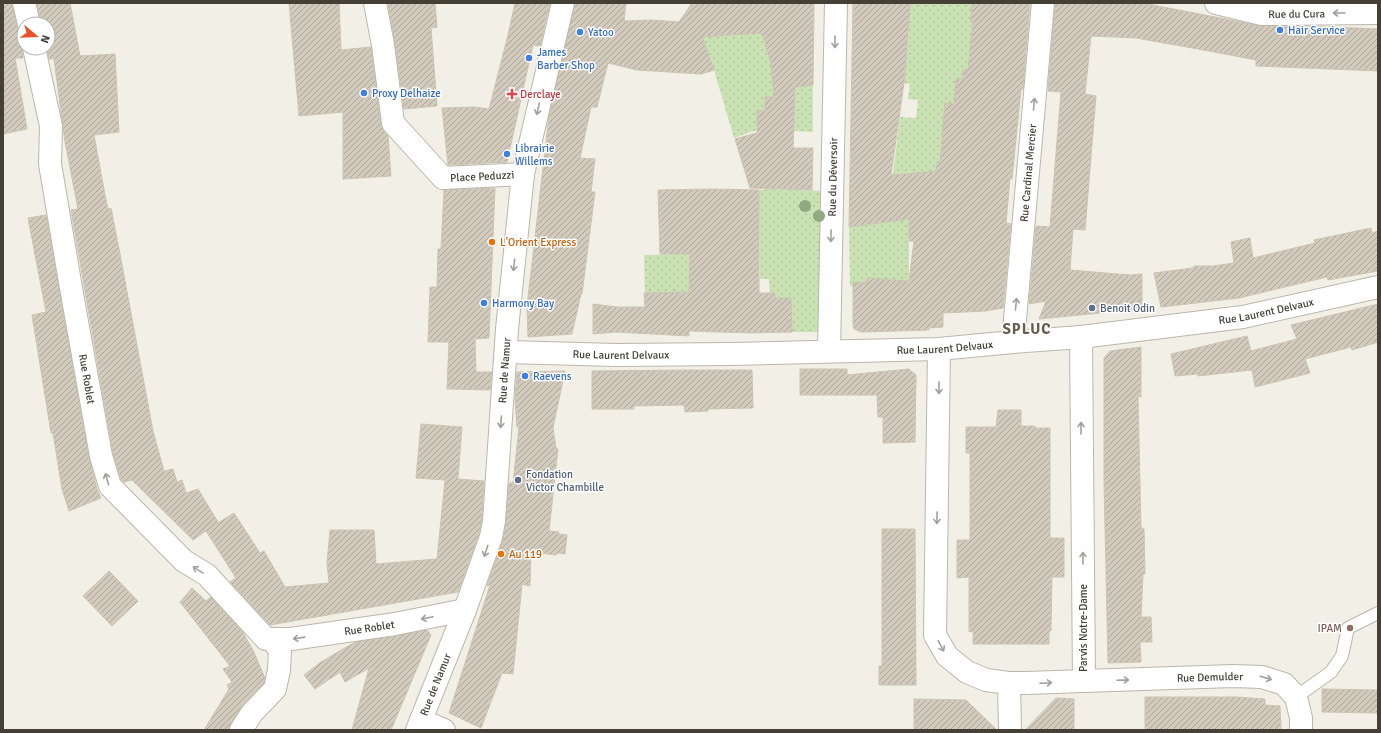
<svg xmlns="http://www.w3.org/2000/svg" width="1381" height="733" font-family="Signika,sans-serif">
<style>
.grass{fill:url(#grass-dots)}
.building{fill:url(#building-hatch);stroke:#ccc4b1}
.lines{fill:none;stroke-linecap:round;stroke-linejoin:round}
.service-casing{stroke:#bcb7aa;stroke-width:14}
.minor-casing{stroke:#bcb7aa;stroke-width:24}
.tertiary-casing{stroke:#bcb7aa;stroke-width:24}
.service{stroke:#fff;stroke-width:12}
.minor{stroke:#fff;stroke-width:22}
.tertiary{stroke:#fff;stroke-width:22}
.tree{fill:#92a982}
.oneway{stroke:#a2a09a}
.shop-dot{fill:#3f7fe0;stroke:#fff;stroke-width:1.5}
.health-dot{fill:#e0444e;stroke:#fff;stroke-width:1.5}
.food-dot{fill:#e8710a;stroke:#fff;stroke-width:1.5}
.service-dot{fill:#5c6f8a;stroke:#fff;stroke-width:1.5}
.education-dot{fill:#8d6e63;stroke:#fff;stroke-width:1.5}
.labels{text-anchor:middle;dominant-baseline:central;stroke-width:3;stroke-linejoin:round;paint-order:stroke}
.street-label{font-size:11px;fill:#444036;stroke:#fff}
.shop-label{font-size:11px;fill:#366cbe;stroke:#fff;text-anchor:start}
.health-label{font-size:11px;fill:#be3a42;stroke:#fff;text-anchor:start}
.food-label{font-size:11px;fill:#c56008;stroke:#fff;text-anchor:start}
.service-label{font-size:11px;fill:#4e5e75;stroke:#fff;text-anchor:start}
.education-label{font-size:11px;fill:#785e54;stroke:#fff;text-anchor:end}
.district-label{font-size:15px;font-weight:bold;letter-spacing:1px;fill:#665e4f;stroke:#fff}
</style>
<defs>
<pattern id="grass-dots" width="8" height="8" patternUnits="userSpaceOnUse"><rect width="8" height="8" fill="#cae2b3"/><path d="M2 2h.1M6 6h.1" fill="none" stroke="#afc39b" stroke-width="1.8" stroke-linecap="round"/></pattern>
<pattern id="building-hatch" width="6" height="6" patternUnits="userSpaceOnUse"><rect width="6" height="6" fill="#d2cbbd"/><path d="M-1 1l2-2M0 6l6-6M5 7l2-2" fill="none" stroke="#aca69a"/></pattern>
</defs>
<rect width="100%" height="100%" fill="#f2efe7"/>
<g class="grass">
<path d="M910 3H971V5L979 6 973 22 972 71 964 70 963 79H956L954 97 965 165 937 163 936 171 893 174 900 117 916 118 918 100 908 99 910 84 902 83Z"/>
<path d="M769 33 779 88 813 85V132L794 131V98L765 97V111L757 112V130L734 138 714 70 702 37Z"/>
<path d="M768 189 823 191 822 332H792L791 298H775V293H770L769 279H760L759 190Z"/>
<path d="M909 219V283L868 278V283L853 282V287L850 285 849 227Z"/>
<path d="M688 254 689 292 645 293 644 255Z"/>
</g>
<g class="building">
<path d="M3 3H12L17 27 20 32 24 35 22 50 23 58H15L27 129 3 134Z"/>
<path d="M37 3H70L80 56 115 54 119 132 94 135 105 195 108 209 111 208 120 254 153 431 164 471 173 469 177 482 182 480 186 493 198 489 218 522 216 524 234 513 260 553 264 551 285 587 329 583 327 563 330 530H374L376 564 437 559 445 480 416 478 421 424 462 427 458 479 484 481 482 519 479 534 458 592 270 625 230 582 236 578 206 531 193 540 132 480 124 482 121 479 113 453 71 210 78 209 65 142 54 59H49L47 48H48V24H41Z"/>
<path d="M289 3H339L341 50 371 47 381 125 384 131 388 136 391 176 343 179V112L299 116Z"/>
<path d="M388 3H435L437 27 431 28 437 106 404 109 395 43Z"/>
<path d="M515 3H550L540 46 533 45 507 162 448 165 442 108 474 107 489 109 508 35Z"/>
<path d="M575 3H626L624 21 652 20 679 22 692 3H814L813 85 795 87 793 148H813L812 190 750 188 735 139 757 133V111H765V97H774L771 63 762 33 702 37 714 70 701 74 637 70 608 63 597 107H591L580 158 595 159 591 192H595L582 294H581L572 334 528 337 527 306 549 116Z"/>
<path d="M853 3H910L904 83 891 175 936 171 937 163H940L945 103 954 104 956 79H963V70H968L973 22H971L972 3H1030L1023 89H1021L1012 179 1010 178 1006 223 1011 224 1003 308 986 311 943 313V327L929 328V330L861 332 854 329 853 324V282L868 283 867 278 909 281 914 241H909V219L849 227Z"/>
<path d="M1055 3H1142L1262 26H1307L1378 29V71L1256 66V60L1209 51 1136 38 1091 36 1085 94 1096 96 1085 230 1073 229 1070 270 1130 275 1142 274V309L1039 319 1046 301 1029 304 1036 226 1050 227 1061 92 1048 91Z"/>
<path d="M495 188 489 338 475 339 476 372H492L490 390 447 389 449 342H428L430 287H437L438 249H441L444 190Z"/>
<path d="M712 189 759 190V293H775V298H791L792 332 751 333 689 331V336L616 332 593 334V304L617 307H645L644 293 689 292V254H660L658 190Z"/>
<path d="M46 215 89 458 97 489 101 498 69 511 62 489 53 433H51L32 315 46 312 28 218Z"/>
<path d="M1371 228 1372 233 1378 231V271L1328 280 1327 277 1239 298 1161 307 1154 273 1193 268 1194 266H1213L1234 263 1231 242 1250 238 1253 258 1315 243 1314 240Z"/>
<path d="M1378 304V342L1352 350 1351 347 1305 359 1310 373 1255 387 1252 370 1198 376V374L1175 376 1171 354 1247 336 1251 351 1297 339 1291 325Z"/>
<path d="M1141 347V397L1138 396 1141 528 1144 529 1145 574H1143L1141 617H1151L1152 642H1140L1141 662 1108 663 1104 481V358L1110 351Z"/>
<path d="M800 369H847V375L909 369 916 375 915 442 883 443V417H878L877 395H800Z"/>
<path d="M689 370H752L753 408 708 409V411L685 412 684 405 634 406V409H592V371Z"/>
<path d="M565 371 553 428 556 448 558 449 549 531 559 532 558 534 567 535 565 554 557 553 556 555 531 552 530 586 522 584 513 674 502 673 481 728 449 713 490 585 487 586 503 539 506 522 509 483H513L519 427H517L515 399 517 372Z"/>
<path d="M998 410H1021V426H1035V428H1050V538H1064V577H1052L1051 631H1049V644H973V631L969 632V577L957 578V540H970V453H966V427H996Z"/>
<path d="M882 529H915L916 685H879V666H882Z"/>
<path d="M109 571 138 601 112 626 83 596Z"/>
<path d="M192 588 206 601 211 597 242 631 253 650 265 678 264 683 242 706 231 723 229 730H204L229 689 227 685 232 682 223 669 230 666 180 602Z"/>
<path d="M427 630 431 635 391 730H352L369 668 345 682 340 672 315 689 304 675 321 662 355 642Z"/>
<path d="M1322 689 1378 690V713L1322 712Z"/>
<path d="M1145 697H1236L1265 699V705L1280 706 1281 730H1145Z"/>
<path d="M1056 698 1074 699V730H1025Z"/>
<path d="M914 699 966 700 997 730H914Z"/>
</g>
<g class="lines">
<defs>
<path id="service" d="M1296 697 1331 672 1342 656 1348 628 1378 613"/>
<g id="minor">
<path d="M24 3 29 24"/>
<path id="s1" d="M375 3 383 45 393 123 443 178 523 174"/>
<path id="s2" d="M1216 3 1262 14 1378 13"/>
<path id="s3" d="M34 48 51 126 50 164 71 288 101 456 110 486 184 561 207 575 266 639H291L395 624 465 610"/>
<path id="s4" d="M1081 337 1243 317 1378 287"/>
<path d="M939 349 935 635 947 656 967 672 986 680 1009 683"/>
<path id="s5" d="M829 351 836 3"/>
<path id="s6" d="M506 352 616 355 731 354 939 349 1013 342"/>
<path id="s7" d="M1084 681 1233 676 1262 677 1284 684 1296 697 1301 718V730"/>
<path d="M421 720 444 730"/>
<path d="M241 730 252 713 275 689 279 670 280 651 272 639"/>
</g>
<g id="tertiary">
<path id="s8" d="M417 730 465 610 491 537 494 521 507 329 523 174 563 3"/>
<path id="s9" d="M1010 730 1009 683H1026L1084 681 1081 337 1013 342 1043 3"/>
</g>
</defs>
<use href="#service" class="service-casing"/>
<use href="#minor" class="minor-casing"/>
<use href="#tertiary" class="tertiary-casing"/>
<use href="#service" class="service"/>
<use href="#minor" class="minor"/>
<use href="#tertiary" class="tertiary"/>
</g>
<g class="tree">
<circle cx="805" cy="206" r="6"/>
<circle cx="819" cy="216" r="6"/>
</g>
<defs><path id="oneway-shaft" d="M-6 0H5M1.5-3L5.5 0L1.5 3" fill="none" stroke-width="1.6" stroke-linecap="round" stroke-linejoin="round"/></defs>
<g class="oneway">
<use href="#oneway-shaft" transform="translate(1339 13) rotate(180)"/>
<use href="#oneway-shaft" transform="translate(835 42) rotate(91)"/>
<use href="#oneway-shaft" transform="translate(1034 104) rotate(-85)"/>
<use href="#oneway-shaft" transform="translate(538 109) rotate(103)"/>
<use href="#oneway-shaft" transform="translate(831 236) rotate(91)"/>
<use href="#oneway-shaft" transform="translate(514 265) rotate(96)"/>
<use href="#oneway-shaft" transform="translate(1016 304) rotate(-85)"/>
<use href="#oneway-shaft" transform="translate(939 388) rotate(91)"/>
<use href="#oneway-shaft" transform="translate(501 422) rotate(94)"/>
<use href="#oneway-shaft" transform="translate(1081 428) rotate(-90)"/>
<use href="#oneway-shaft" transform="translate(107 479) rotate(-106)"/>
<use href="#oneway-shaft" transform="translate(937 518) rotate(91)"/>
<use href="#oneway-shaft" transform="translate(486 551) rotate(108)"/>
<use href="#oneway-shaft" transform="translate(1083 558) rotate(-90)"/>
<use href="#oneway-shaft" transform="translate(198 570) rotate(-148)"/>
<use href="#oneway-shaft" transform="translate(427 618) rotate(168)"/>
<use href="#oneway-shaft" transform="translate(299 638) rotate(172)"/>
<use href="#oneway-shaft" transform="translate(941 646) rotate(62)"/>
<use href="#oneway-shaft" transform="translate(1266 678) rotate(16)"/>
<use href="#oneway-shaft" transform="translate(1123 680) rotate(-2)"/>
<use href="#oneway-shaft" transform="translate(1046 683) rotate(-3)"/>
</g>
<g class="shop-dot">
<circle cx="1280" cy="30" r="4"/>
<circle cx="580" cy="32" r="4"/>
<circle cx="529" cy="58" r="4"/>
<circle cx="364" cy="93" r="4"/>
<circle cx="507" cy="154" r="4"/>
<circle cx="484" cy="303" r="4"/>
<circle cx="525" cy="376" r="4"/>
</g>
<path class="health-dot" d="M510 88h4v4h4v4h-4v4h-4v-4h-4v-4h4z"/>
<g class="food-dot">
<circle cx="492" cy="242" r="4"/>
<circle cx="501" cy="554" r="4"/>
</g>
<g class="service-dot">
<circle cx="1092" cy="308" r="4"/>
<circle cx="518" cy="480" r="4"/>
</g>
<circle class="education-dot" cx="1350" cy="628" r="4"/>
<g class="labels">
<g class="street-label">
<text stroke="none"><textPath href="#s2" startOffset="82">Rue du Cura</textPath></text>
<text stroke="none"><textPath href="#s9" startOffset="704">Rue Cardinal Mercier</textPath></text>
<text stroke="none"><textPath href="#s1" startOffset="235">Place Peduzzi</textPath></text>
<text stroke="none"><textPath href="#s5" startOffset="174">Rue du Déversoir</textPath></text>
<text stroke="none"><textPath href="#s4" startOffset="187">Rue Laurent Delvaux</textPath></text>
<text stroke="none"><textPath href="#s6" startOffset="439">Rue Laurent Delvaux</textPath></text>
<text stroke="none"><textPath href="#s6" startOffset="115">Rue Laurent Delvaux</textPath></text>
<text stroke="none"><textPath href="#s8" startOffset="374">Rue de Namur</textPath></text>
<text stroke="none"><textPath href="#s3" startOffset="336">Rue Roblet</textPath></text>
<text stroke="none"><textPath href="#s3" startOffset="769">Rue Roblet</textPath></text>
<text transform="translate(1083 628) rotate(-90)">Parvis Notre-Dame</text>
<text stroke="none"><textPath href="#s7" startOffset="126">Rue Demulder</textPath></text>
<text stroke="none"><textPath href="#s8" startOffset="49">Rue de Namur</textPath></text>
</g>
<g class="shop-label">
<text x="1288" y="30">Hair Service</text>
<text x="588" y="32">Yatoo</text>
<text x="537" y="52">James<tspan x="537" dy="13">Barber Shop</tspan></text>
<text x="372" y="93">Proxy Delhaize</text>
<text x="515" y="148">Librairie<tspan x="515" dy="13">Willems</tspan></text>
<text x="492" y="303">Harmony Bay</text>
<text x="533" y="376">Raevens</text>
</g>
<g class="health-label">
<text x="520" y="94">Derclaye</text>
</g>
<g class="food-label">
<text x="500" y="242">L'Orient Express</text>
<text x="509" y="554">Au 119</text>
</g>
<g class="service-label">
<text x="1100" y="308">Benoit Odin</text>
<text x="526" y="474">Fondation<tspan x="526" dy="13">Victor Chambille</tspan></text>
</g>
<g class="education-label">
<text x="1342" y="628">IPAM</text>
</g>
<g class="district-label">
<text x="1027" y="329">SPLUC</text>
</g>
</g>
<rect width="1381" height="733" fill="none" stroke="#444036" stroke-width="8"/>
<g transform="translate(36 36) rotate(109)"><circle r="19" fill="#ffffff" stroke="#b4b3af"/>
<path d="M0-3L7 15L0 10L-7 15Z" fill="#e65229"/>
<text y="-6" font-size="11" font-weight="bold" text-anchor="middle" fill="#444036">N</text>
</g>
</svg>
